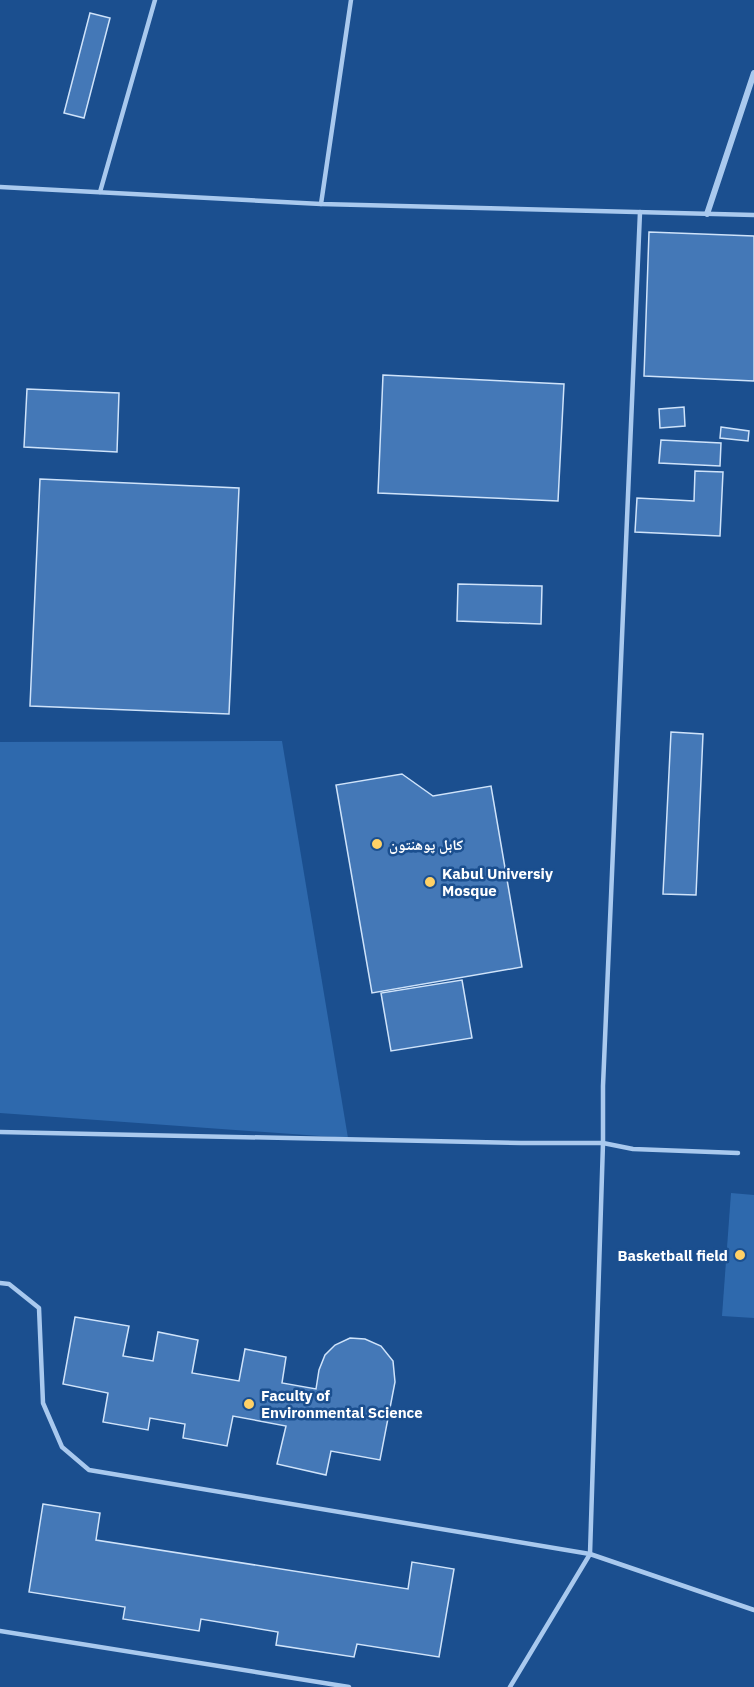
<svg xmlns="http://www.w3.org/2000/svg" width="754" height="1687" font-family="'IBM Plex Sans','Noto Naskh Arabic',sans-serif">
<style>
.green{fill:#2e69ad}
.building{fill:#4478b7;stroke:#cfe3fa;stroke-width:1.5}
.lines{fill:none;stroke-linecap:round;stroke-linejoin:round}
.lane{stroke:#a9c9ee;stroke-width:4.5}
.street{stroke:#a9c9ee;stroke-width:6}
.poi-dot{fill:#ffd166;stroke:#1b4f8f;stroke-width:2}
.labels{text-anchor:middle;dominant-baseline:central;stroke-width:5;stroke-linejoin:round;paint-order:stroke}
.poi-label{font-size:15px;font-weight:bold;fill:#fff;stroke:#1b4f8f;text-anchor:start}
</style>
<rect width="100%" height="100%" fill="#1b4f8f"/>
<g class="green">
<path d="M282 741 348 1138 0 1113V742Z"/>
<path d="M731 1193 754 1195V1318L722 1316Z"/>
</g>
<g class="building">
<path d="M90 13 110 18 84 118 64 113Z"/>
<path d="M649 232 754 236V381L644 376Z"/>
<path d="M383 375 564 384 558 501 378 493Z"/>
<path d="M27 389 119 393 117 452 24 447Z"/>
<path d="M684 407 685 426 660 428 659 409Z"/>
<path d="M721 427 749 431 748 441 720 438Z"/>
<path d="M661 440 721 443 720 466 659 463Z"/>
<path d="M695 471 723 472 720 536 635 532 637 498 694 501Z"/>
<path d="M40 479 239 488 229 714 30 706Z"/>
<path d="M458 584 542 586 541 624 457 621Z"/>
<path d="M671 732 703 734 696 895 663 894Z"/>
<path d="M402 774 433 796 491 786 522 967 372 993 336 785Z"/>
<path d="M462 980 472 1038 391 1051 381 993Z"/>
<path d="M75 1317 129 1326 123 1356 153 1361 158 1332 198 1340 192 1373 239 1381 245 1349 286 1357 282 1383 316 1389 319 1370 325 1355 335 1345 350 1338 365 1339 381 1346 393 1361 395 1382 380 1460 331 1451 326 1475 277 1464 286 1426 233 1416 227 1446 183 1438 185 1424 150 1418 148 1430 103 1422 108 1393 63 1384Z"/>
<path d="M43 1504 100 1513 96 1540 408 1589 412 1562 454 1569 439 1657 357 1644 354 1657 276 1645 278 1632 201 1619 199 1631 123 1619 125 1607 29 1592Z"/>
</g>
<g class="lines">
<g class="lane">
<path d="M0 187 321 204 754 215"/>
<path d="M100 192 155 0"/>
<path d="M321 204 351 0"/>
<path d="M0 1132 521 1143H603L633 1149 738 1153"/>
<path d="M0 1283 9 1284 39 1308 43 1403 62 1447 89 1470 590 1554 754 1610"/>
<path d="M0 1631 349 1687"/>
<path d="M510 1687 590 1554 603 1143V1086L640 212"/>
</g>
<path class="street" d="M707 214 754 73"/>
</g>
<g class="poi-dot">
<circle cx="377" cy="844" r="6"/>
<circle cx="430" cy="882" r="6"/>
<circle cx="740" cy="1255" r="6"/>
<circle cx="249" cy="1404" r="6"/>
</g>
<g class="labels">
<g class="poi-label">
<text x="389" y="844">کابل پوهنتون</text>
<text x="442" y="873">Kabul Universiy<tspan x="442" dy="17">Mosque</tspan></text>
<text x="728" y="1255" text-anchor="end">Basketball field</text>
<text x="261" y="1395">Faculty of<tspan x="261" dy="17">Environmental Science</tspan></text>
</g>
</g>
</svg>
